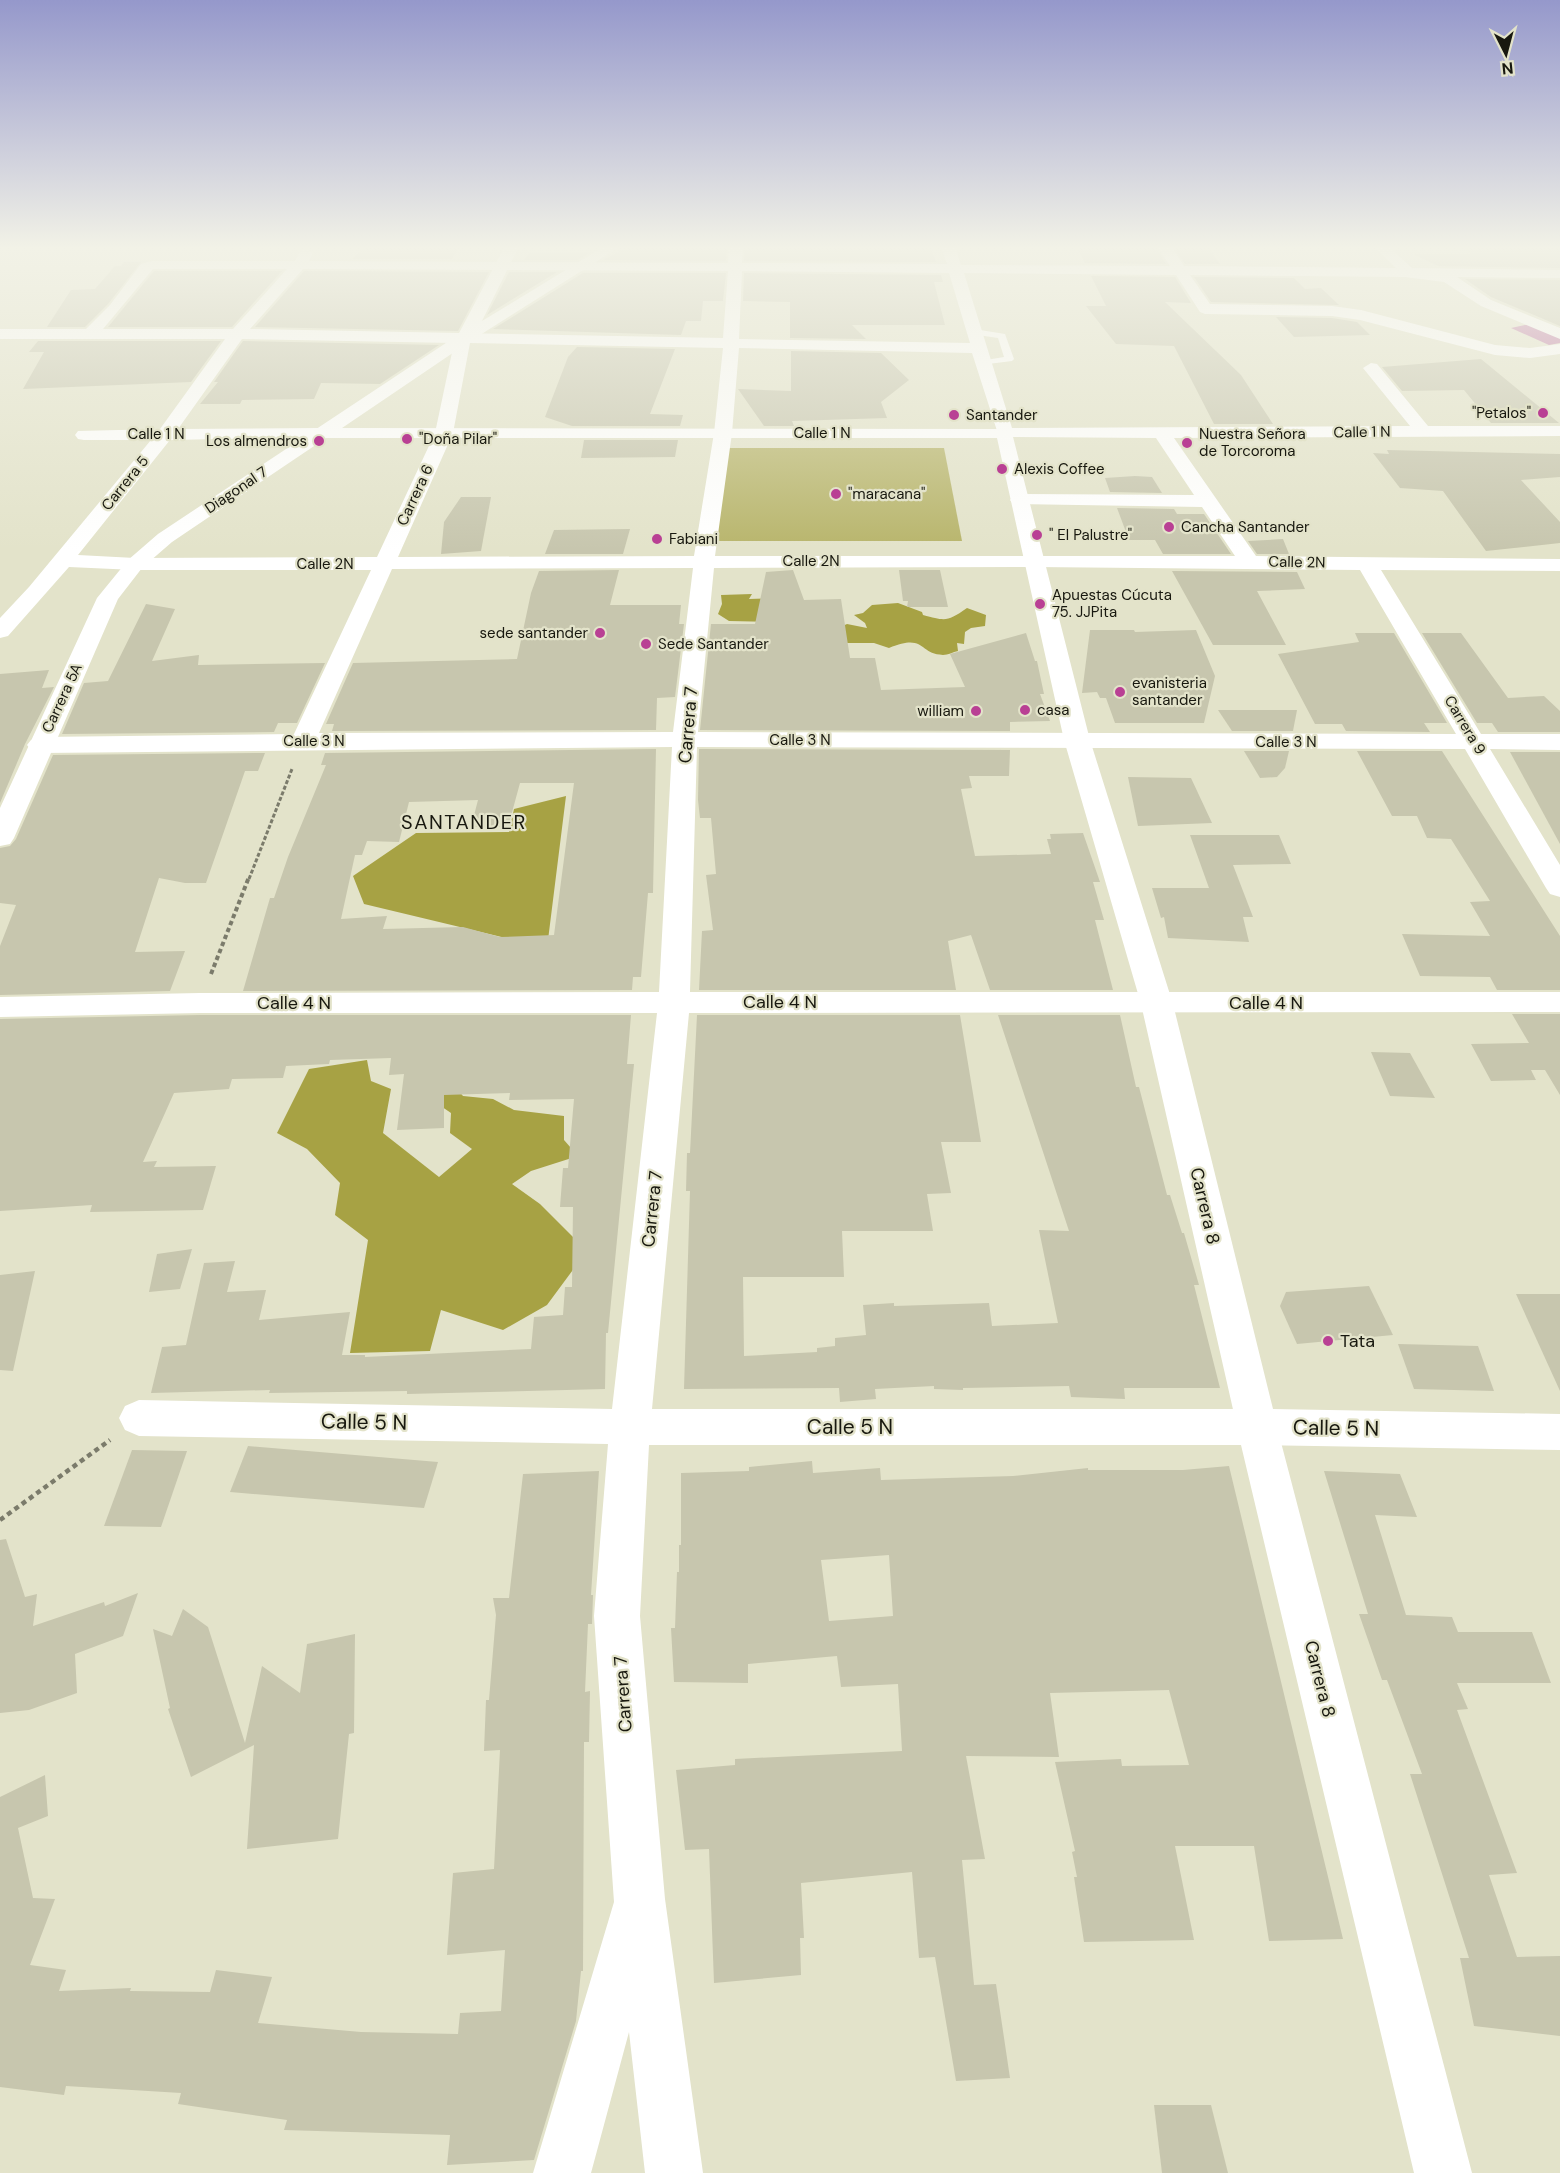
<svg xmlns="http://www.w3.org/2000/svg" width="1560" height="2173" font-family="'DM Sans',sans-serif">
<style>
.green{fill:#b8b56c}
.forest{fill:#a7a244}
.water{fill:#ba6d9f}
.building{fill:#c7c6ae;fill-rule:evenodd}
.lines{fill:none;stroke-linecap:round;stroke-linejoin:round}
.path-far2{stroke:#7b7b6b;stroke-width:3;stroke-dasharray:4 2;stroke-linecap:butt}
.path-far1{stroke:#7b7b6b;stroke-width:4;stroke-dasharray:4.5 3;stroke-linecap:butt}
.path{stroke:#7b7b6b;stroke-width:4.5;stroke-dasharray:5 4;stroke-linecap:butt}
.service{fill:#fff;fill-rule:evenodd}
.minor{fill:#fff;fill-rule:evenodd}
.tertiary{fill:#fff;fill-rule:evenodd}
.poi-dot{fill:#b94094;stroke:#e3e3ca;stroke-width:2}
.labels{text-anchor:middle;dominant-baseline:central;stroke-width:4.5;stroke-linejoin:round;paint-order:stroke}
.far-poi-label{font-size:15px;fill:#18180f;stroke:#e3e3ca;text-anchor:start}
.far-street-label{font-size:15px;fill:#18180f;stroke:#e3e3ca}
.street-label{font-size:18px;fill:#18180f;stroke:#e3e3ca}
.poi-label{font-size:18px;fill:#18180f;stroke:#e3e3ca;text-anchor:start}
.neighbourhood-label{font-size:20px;letter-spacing:1.5px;fill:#18180f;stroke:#e3e3ca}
.near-street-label{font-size:21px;fill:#18180f;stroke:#e3e3ca}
</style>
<rect width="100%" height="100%" fill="#e3e3ca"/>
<path class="green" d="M724 448H944L962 541H716Z"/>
<g class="forest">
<path d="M752 594 749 599 781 598V622L729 621 718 614 722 604 721 595Z"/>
<path d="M898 603 922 612 923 615C946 621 947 622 967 608L986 615 985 626 971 628 965 632 964 644 957 643 958 651C953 652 948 655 943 655 918 654 926 633 889 648L874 643H829L834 630 847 624 867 628 865 623 854 615 863 613 872 605Z"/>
<path d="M566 796 547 948 364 904 353 876 416 833 509 832 514 809Z"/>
<path d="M367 1060 371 1081 391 1089 383 1133 439 1177 472 1149 450 1133 451 1113 429 1098 451 1082 463 1096 493 1099 514 1110 564 1116V1140L578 1156 531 1171 512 1184 540 1204 573 1237 578 1263 547 1305 503 1330 441 1310 430 1351 350 1353 368 1240 335 1215 340 1183 307 1149 277 1133 309 1069Z"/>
</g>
<path class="water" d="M1530 324 1560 337V343L1549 345 1511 328Z"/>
<g class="building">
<path d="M374 246 459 247 452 259H352L364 248H372Z"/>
<path d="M630 246H727L726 261 603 260Z"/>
<path d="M745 246 931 249 936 262 744 261Z"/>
<path d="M1076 246H1155L1166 264 1085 263Z"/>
<path d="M1173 246H1207L1220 264H1185Z"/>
<path d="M1560 246V268L1438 266 1413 254H1471L1465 249Z"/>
<path d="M590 252 578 260H524L529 253Z"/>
<path d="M124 262H141L108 304 85 327H47L71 290 95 289 115 266H121Z"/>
<path d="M154 271H282L232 327H108Z"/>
<path d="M304 271 489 272 458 331 255 327Z"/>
<path d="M509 272H557L487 315Z"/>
<path d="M583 273H726L723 301H703L701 321H686L681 335 493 329Z"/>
<path d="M744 273 941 275 943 282H934L945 325H852L866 339 790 338V302L743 301Z"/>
<path d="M1091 276 1175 277 1191 303 1165 302 1241 375 1273 424H1214L1174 346 1116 344 1086 306H1106Z"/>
<path d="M1194 277 1294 278 1305 289 1321 288 1339 305 1211 302Z"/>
<path d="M1465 279 1560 280V326L1491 297Z"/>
<path d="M1276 317 1332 318 1357 322 1370 335 1294 337Z"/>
<path d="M38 341H221L191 382 23 389 44 352H29Z"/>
<path d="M243 341 439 345 380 384 321 383 314 399 242 400 240 404H200L218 382H214Z"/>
<path d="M577 347 675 349 650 414 683 415 680 426H572L545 417 568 357Z"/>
<path d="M791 351 881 353 909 380 881 402 887 418 792 421 794 426H764L738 389 791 391Z"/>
<path d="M1481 359 1559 423H1491L1464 390 1402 391 1382 367Z"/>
<path d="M584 440H678L675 457 581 458Z"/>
<path d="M1387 450 1560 454V477L1521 480 1560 522V543L1486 551 1443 491 1400 488 1373 453 1389 454Z"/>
<path d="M1135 476 1152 477 1162 493 1110 492 1105 478Z"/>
<path d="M461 497H491L481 551 441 554 444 522Z"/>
<path d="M1117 508 1174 509 1177 514H1204L1231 554H1163L1155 540H1129Z"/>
<path d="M630 529 623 554H545L554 530Z"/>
<path d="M1283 539 1289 554H1257L1248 541Z"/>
<path d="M619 570 610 605H681L679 624H684L675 697 657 698 656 730 332 731 334 724H326L353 663 517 659 531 593 539 571Z"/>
<path d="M793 570 804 600 841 599 850 658H875L881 690 965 687 950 654 1026 633 1035 661H1037L1044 694H1040L1050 721 1010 722V731L700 730 711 624H755L766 572Z"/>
<path d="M899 570H940L948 607H907L908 601H903Z"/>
<path d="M1172 571 1297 572 1305 589 1257 591 1286 645H1213Z"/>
<path d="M146 604 175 609 152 661 199 655 198 665 325 663 297 723H278L274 732 62 734 84 683 108 681Z"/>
<path d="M1090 630H1134L1135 632 1196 630 1215 676 1204 723H1115L1106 698H1100L1097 692 1082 693Z"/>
<path d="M1355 633H1394L1447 723H1424L1430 732 1346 731 1342 724H1315L1278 654 1359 642Z"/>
<path d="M1422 633H1461L1508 698 1544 696 1560 711V732H1498L1492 723H1477Z"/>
<path d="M49 670 42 688 54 687 25 744 0 803V674Z"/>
<path d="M1218 710H1297L1293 731H1232Z"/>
<path d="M656 749 653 893H648L641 977H633L632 990 243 991 270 898H274L288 857 326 765H321L325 753ZM520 783H574L554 935 500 937 463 927 383 929 387 916 341 919 355 855H362L367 841 399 842 409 802 478 800 471 827H508Z"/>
<path d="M699 749 1010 750 1009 776H969L972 788 961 789 975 856 1051 854 1047 839H1051L1050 834 1083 833 1100 882H1093L1104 920H1095L1113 990H990L971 935 948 941 956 990H699L702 931 713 930 706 875 716 874 711 818H700L698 800Z"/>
<path d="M1244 751H1289L1285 768 1277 777 1260 778Z"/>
<path d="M1357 751H1442L1560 936V990H1497L1490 977 1420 976 1402 934 1490 936 1470 902 1490 901 1451 839 1427 838 1417 816H1392Z"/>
<path d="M1510 752H1560V844Z"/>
<path d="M265 753 258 771H245L206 883H185L159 878 135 952 185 951 170 991 0 995V946L16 905 0 903V848L10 846 16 839 53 755Z"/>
<path d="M1128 777 1191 778 1212 823 1138 826Z"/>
<path d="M1190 835H1279L1291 864 1233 865 1253 917H1243L1249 942 1168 938 1164 917 1161 918 1152 888H1209Z"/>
<path d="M1512 1014H1560V1095L1545 1070H1531L1536 1080 1491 1081 1471 1044 1529 1043Z"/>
<path d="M200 1015H631L627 1064H634L608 1333H606L605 1389 407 1394V1391L269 1393 270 1390 151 1393 162 1347 186 1345 204 1263 235 1261 227 1292 266 1290 259 1320 350 1312 342 1355H365V1357L531 1349 534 1317 563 1315 565 1287H572L573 1207H560L563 1168H568L574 1099 509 1100 510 1093 444 1095V1128L397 1130 404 1074 389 1075 391 1058 330 1060 329 1064 286 1066 283 1078 232 1079 229 1089 174 1093 143 1162 157 1161 154 1167 216 1166 203 1210 90 1212 92 1205 0 1211V1019Z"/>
<path d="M697 1015H960L981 1142H941L951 1193 927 1194 933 1231H842L844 1277H743L744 1356 817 1352V1348L835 1346V1338L866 1335 863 1305 894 1303V1306L989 1303 992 1326 1058 1323 1039 1230 1069 1231 998 1015H1120L1136 1087H1139L1167 1195H1170L1182 1233H1184L1199 1285H1194L1220 1388H1124L1125 1399 1071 1397 1069 1386 963 1388V1390L934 1389V1386L875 1389 876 1399 840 1402 839 1388 684 1389 690 1191H686L687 1153H690Z"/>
<path d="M1371 1052 1410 1053 1435 1098 1390 1096Z"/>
<path d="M192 1249 180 1289 149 1292 157 1254Z"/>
<path d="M35 1271 13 1371 0 1370V1275Z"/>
<path d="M1369 1286 1393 1335 1297 1344 1280 1306 1286 1292Z"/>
<path d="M1516 1294H1560V1391Z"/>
<path d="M1398 1344 1478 1346 1494 1391 1414 1389Z"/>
<path d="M248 1446 438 1462 424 1508 230 1492Z"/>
<path d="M132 1450 187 1451 161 1527 104 1526Z"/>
<path d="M812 1461 813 1473 880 1468 881 1480 1013 1476 1088 1468V1470H1183L1229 1466 1343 1939 1269 1941 1254 1846H1175L1194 1940 1084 1942 1074 1877H1077L1072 1852 1075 1851 1055 1762 1121 1759 1122 1766 1189 1765 1169 1690 1050 1693 1059 1757 966 1756 985 1859 962 1860 974 1985 996 1984 1010 2078 956 2081 935 1957 919 1958 912 1872 801 1883 804 1938H800L801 1975 714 1983 709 1849 685 1850 676 1770 735 1765V1759L902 1751 898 1684 841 1687 837 1656 748 1664V1683L674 1682 671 1628H675L677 1572H679V1545H681V1473L749 1471V1467ZM889 1555 893 1616 829 1621 821 1560Z"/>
<path d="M599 1471 591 1595H593L592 1624H588L585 1692 590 1691 589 1742H584L583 1971H581L576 2021 534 2160 447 2165 450 2135 284 2130 287 2120 178 2104 181 2093 66 2086 64 2095 0 2087V1797L45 1775 48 1816 18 1828 33 1898 55 1899 30 1965 66 1970 59 1991 131 1988 130 1991 210 1992 216 1970 272 1977 258 2023 361 2032 458 2034 460 2013 501 2011 505 1950 447 1955 453 1873 494 1869 500 1750 484 1751 486 1700H489L496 1615 493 1598H509L523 1474Z"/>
<path d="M1324 1471 1400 1474 1417 1517 1375 1515 1406 1615 1452 1617 1458 1632H1532L1551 1683H1457L1468 1709 1457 1710 1517 1873 1489 1875 1517 1957 1560 1956V2036L1474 2026 1460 1958H1469L1410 1774H1422L1387 1680H1382L1359 1614H1368Z"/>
<path d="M6 1539 25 1597 37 1594 33 1626 104 1602 105 1606 138 1593 123 1636 75 1654 77 1693 29 1710 0 1713V1540Z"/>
<path d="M183 1609 208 1627 245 1743 262 1666 300 1693 307 1644 355 1634 354 1733 349 1734 338 1839 247 1849 254 1745 191 1777 168 1709 170 1708 153 1629 172 1636Z"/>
<path d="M1154 2105H1211L1228 2173H1162Z"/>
</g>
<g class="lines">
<path class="path-far2" d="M249 879 292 769"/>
<path class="path-far1" d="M211 974 249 877"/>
<path class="path" d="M0 1520 110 1440"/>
<path class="service" d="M974 329 1005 334 1014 359 1012 361 980 365V361L1004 357 998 338 971 334 969 332Z"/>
<path class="minor" d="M729 246H743L742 263 947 264 941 246H955L961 265 1170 266 1157 246H1171L1184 266 1396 268 1373 246H1388L1412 268 1560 270V278L1457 277 1491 300 1560 328V339L1481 306 1444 282 1405 277 1190 275 1210 304 1332 306 1361 310 1495 345 1530 348 1560 344V354L1530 358 1495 355 1360 320 1332 316 1205 314 1200 312 1176 275 964 273 1012 428 1410 426 1363 368 1371 363 1377 364 1428 426H1560V436L1174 438 1256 556 1560 559V571L1381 570 1481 734H1560V750L1490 749 1560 865V897L1550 894 1546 888 1465 749 697 747 690 992H1560V1012L689 1013 652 1409H1257L1271 1414 1277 1427 1472 2173H1414L1241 1445H649L640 1616 665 1899 703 2173H645L629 2032 591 2173H533L614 1902 594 1616 608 1444 139 1436 125 1430 119 1418 125 1406 139 1400 612 1409 657 1013H200L0 1017V997L200 993 659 992 672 747 40 753 31 750 27 745 31 740 40 737 294 734 371 570H135L69 567 8 636 0 638V618L29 587 151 440H84L78 439 75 435 78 431 160 429 225 339H0V329H86L110 305 141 264 152 261H295L301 250 306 249 313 253 309 261 728 263ZM153 269H287L233 329H103ZM303 269 728 271 723 338 250 329ZM742 271 949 273 970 343 739 339ZM242 339 454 343 435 433 377 557 135 558 78 555 170 440 327 437 330 433 327 429 321 428 178 429ZM470 343 723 348 714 433 694 556 398 557 453 433ZM739 348 972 353 999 437 1156 438 1194 495 1020 494 1013 496 1010 500 1013 504 1202 507 1235 556H715L732 433ZM1035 567 1360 570 1456 734 698 732 714 568ZM693 568 673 732 319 733 392 569Z"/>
<path class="tertiary" d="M505 246H519L482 321 605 246H621L469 342 342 428 1011 429 1090 740 1173 1004 1273 1409 1560 1414V1450L1257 1445 1243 1440 1237 1427 1141 1004 1064 740 997 438H326L172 542 142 568 118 599 14 838 10 844 0 846V808L97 598 128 560 158 534 458 335Z"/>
</g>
<linearGradient id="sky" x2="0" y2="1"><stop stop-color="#9598cb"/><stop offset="0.45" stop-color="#f2f2e7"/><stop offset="1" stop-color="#f2f2e7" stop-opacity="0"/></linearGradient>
<rect width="1560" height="550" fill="url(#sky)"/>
<g class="poi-dot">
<circle cx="1543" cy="413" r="6"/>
<circle cx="954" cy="415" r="6"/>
<circle cx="407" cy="439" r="6"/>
<circle cx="319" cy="441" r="6"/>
<circle cx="1187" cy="443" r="6"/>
<circle cx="1002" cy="469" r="6"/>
<circle cx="836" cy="494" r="6"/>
<circle cx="1169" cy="527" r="6"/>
<circle cx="1037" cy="535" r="6"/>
<circle cx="657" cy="539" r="6"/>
<circle cx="1040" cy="604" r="6"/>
<circle cx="600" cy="633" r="6"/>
<circle cx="646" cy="644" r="6"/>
<circle cx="1120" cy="692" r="6"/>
<circle cx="1025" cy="710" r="6"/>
<circle cx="976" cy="711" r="6"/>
<circle cx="1328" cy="1341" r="6"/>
</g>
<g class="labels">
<g class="far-poi-label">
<text x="1531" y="413" text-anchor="end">"Petalos"</text>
<text x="966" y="415">Santander</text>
<text x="1199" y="434">Nuestra Señora<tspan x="1199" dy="17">de Torcoroma</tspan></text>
<text x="419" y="439">"Doña Pilar"</text>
<text x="307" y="441" text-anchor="end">Los almendros</text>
<text x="1014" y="469">Alexis Coffee</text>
<text x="848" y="494">"maracana"</text>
<text x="1181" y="527">Cancha Santander</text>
<text x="1049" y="535">" El Palustre"</text>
<text x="669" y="539">Fabiani</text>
<text x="1052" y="595">Apuestas Cúcuta<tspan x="1052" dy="17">75. JJPita</tspan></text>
<text x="588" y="633" text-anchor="end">sede santander</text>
<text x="658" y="644">Sede Santander</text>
<text x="1132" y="683">evanisteria<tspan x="1132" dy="17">santander</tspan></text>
<text x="1037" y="710">casa</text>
<text x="964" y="711" text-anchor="end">william</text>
</g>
<g class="far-street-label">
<text transform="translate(1362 432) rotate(-1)">Calle 1 N</text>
<text x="822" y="433">Calle 1 N</text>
<text x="156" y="434">Calle 1 N</text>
<text transform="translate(125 483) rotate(-51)">Carrera 5</text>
<text transform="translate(236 490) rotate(-34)">Diagonal 7</text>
<text transform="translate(415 495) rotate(-65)">Carrera 6</text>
<text x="811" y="561">Calle 2N</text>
<text transform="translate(1297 562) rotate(1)">Calle 2N</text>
<text x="325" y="564">Calle 2N</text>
<text transform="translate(62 698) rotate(-65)">Carrera 5A</text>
<text transform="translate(1465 725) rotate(59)">Carrera 9</text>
<text x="800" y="740">Calle 3 N</text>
<text x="314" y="741">Calle 3 N</text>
<text x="1286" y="742">Calle 3 N</text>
</g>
<g class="street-label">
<text transform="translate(688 725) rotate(-85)">Carrera 7</text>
<text x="780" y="1002">Calle 4 N</text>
<text x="294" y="1003">Calle 4 N</text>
<text x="1266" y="1003">Calle 4 N</text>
<text transform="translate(1205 1206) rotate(77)">Carrera 8</text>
<text transform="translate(652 1209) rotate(-84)">Carrera 7</text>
<text transform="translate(1320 1679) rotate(76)">Carrera 8</text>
<text transform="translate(623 1694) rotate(-94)">Carrera 7</text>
</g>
<g class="poi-label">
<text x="1340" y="1341">Tata</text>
</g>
<g class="neighbourhood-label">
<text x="464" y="822">SANTANDER</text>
</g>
<g class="near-street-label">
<text transform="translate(364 1422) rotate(1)">Calle 5 N</text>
<text x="850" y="1427">Calle 5 N</text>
<text transform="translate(1336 1428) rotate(1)">Calle 5 N</text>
</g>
</g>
<g transform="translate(1506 54) rotate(174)" stroke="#e3e3ca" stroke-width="4.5" paint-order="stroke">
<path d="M0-4.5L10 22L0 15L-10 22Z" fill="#18180f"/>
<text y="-9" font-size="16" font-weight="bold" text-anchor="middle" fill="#18180f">N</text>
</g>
</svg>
